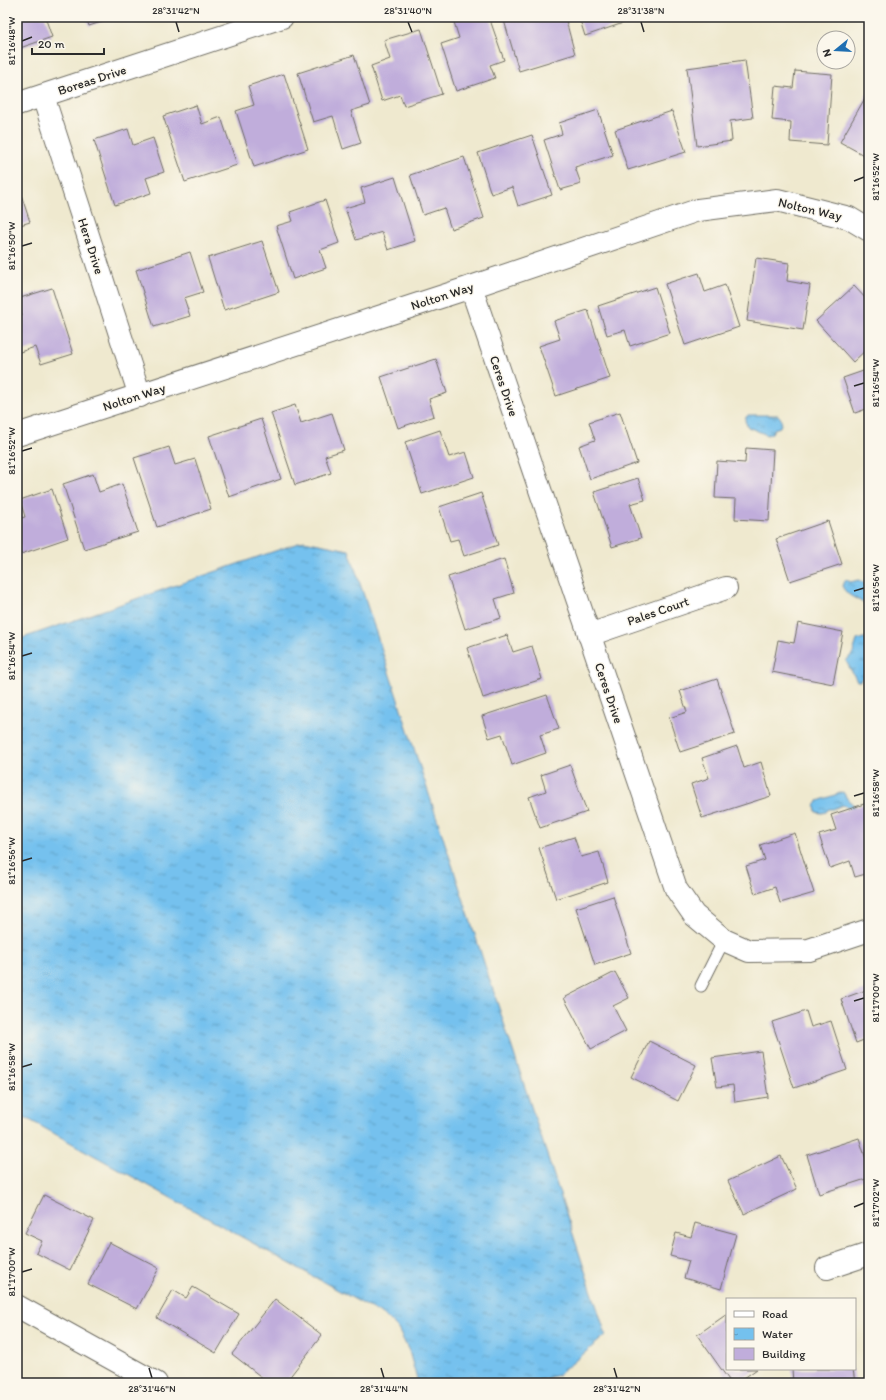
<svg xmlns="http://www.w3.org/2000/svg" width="886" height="1400" font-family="Itim,sans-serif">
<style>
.water{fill:url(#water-ripples);stroke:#50768c}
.building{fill:#c0addb}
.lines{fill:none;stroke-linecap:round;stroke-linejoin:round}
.lane-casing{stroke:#706e64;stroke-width:13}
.street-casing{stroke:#706e64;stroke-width:24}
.lane{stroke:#fff;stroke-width:11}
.street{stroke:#fff;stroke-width:22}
.ticks{fill:none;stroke:#2b2b2b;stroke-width:1.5}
.labels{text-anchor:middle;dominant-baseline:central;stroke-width:3;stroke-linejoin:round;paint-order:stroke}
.street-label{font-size:13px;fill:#2b2b2b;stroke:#fbf7ec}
.neatline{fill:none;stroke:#2b2b2b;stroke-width:1.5}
.ticks-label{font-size:10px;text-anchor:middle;fill:#2b2b2b}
</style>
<defs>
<pattern id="water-ripples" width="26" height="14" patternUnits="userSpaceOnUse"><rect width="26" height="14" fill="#74c1ee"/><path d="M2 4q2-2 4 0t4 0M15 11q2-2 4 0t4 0" fill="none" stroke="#5f9dc1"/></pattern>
</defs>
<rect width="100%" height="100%" fill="#fbf7ec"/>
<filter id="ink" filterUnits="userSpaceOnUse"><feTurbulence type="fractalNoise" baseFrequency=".025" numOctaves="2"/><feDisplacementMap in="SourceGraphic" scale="8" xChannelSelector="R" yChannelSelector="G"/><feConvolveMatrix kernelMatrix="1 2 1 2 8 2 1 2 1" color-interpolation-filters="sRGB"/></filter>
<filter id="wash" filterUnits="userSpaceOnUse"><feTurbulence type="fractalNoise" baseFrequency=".012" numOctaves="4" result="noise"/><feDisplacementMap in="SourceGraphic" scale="16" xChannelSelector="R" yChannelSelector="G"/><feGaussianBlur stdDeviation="0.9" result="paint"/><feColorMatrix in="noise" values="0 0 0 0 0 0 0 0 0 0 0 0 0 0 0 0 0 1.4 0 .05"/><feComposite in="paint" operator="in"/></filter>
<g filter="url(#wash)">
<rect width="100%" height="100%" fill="#efe9cf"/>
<g class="water">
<path d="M748 415H778C782 419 782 421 780 427L774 429 772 433 767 435 748 427 745 421 746 417Z"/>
<path d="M304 541 349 550 606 1335 558 1375 529 1383H418L409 1351 398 1329 385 1316 17 1113V640Z"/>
<path d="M846 580 851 582 858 580C870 584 869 595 869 606 865 605 864 603 860 601 850 595 848 596 842 586L844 581Z"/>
<path d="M863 638H866L869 642C869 656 869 669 860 681H857L846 661 853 653 857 640Z"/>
<path d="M843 792 848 800 855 806 851 808 842 805 833 809H829L826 812 822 813 816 812 815 806 818 801Z"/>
</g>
<g id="blocks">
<g class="building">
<path d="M17 17H45L52 37 17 49Z"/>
<path d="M86 17H116L89 26Z"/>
<path d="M460 17H489L504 60 490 65 495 78 456 91 441 44 459 38 453 19Z"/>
<path d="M503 17H565L575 54 519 71Z"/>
<path d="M579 17H638V18L585 36Z"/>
<path d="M650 17H664L651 21Z"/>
<path d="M421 29 442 94 404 106 400 95 382 101 371 66 390 59 384 40Z"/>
<path d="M354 55 370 105 351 111 361 143 343 149 333 116 313 122 298 73Z"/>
<path d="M745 60 753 118 730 121 732 141 697 146 687 68Z"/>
<path d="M795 71 832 74 827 145 790 142 791 122 772 120 775 86 793 88Z"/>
<path d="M284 74 308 149 254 167 236 111 254 105 248 86Z"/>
<path d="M869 91V158L840 142Z"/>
<path d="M196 105 202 124 221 117 237 165 185 182 163 116Z"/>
<path d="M598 110 613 155 575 167 581 184 560 190 544 140 562 134 559 123Z"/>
<path d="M672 111 686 152 628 170 615 130Z"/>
<path d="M128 129 133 145 153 138 164 172 146 178 151 193 115 205 94 140Z"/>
<path d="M532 135 552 195 518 206 512 187 491 194 478 153Z"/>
<path d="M464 157 484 218 451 229 444 208 423 215 410 175Z"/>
<path d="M395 177 415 241 388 250 382 232 356 240 345 208 365 202 361 188Z"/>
<path d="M17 182 30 222 17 226Z"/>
<path d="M325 200 339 243 320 250 326 268 293 279 276 226 293 221 290 212Z"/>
<path d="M262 241 279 292 224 310 208 258Z"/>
<path d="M190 252 203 292 184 298 190 316 154 327 136 270Z"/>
<path d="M756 258 789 263 787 281 810 285 803 330 747 321Z"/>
<path d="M699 273 705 292 725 285 739 327 685 345 665 284Z"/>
<path d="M854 286 869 302V347L853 362 816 321Z"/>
<path d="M655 287 670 333 630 346 625 330 607 335 598 306Z"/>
<path d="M52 288 73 354 41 364 35 347 17 353V316L22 315 17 299Z"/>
<path d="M588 310 610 378 556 396 539 346 560 339 554 321Z"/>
<path d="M436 359 447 393 429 399 434 416 398 428 381 377Z"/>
<path d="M869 369V408L855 413 843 378Z"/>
<path d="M295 405 301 423 332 413 344 450 325 456 331 473 295 485 271 413Z"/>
<path d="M620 412 637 463 590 479 579 446 595 440 589 422Z"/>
<path d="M261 419 281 479 229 497 209 436Z"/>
<path d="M440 430 449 457 466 452 474 477 422 494 405 442Z"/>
<path d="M169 447 175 465 195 459 211 509 157 527 134 458Z"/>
<path d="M746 448 773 450 769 521 735 519 736 499 715 498 717 461 745 463Z"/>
<path d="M93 474 99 492 122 484 138 532 84 549 63 484Z"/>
<path d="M638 478 645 500 630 504 641 538 612 547 594 492Z"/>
<path d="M52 489 68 538 18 555 17 519 25 517 20 500Z"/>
<path d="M481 493 498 545 464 556 458 539 450 541 439 507Z"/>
<path d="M828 521 842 564 790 581 776 539Z"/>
<path d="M504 559 514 593 495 599 501 618 465 629 448 577Z"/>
<path d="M798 623 843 632 833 684 772 672 778 640 794 643Z"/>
<path d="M507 635 513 652 532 646 542 679 483 698 467 648Z"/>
<path d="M717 679 735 734 680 752 669 718 687 712 680 691Z"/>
<path d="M547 695 559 729 540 735 546 753 512 765 502 734 489 738 482 716Z"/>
<path d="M737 746 744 768 761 762 771 796 702 818 691 784 709 778 702 758Z"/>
<path d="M570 765 587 812 540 828 529 797 546 791 541 775Z"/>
<path d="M867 803 869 808V873L855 877 850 861 830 868 819 835 836 830 831 815Z"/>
<path d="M795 833 814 893 780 903 775 887 755 894 746 866 765 860 760 845Z"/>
<path d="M574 837 581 857 599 852 608 882 556 899 539 848Z"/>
<path d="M613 896 631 953 595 965 576 908Z"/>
<path d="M615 972 629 998 613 1006 626 1031 591 1049 564 998Z"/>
<path d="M869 989V1038L856 1043 841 999Z"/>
<path d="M806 1011 811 1027 831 1021 847 1070 794 1088 772 1022Z"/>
<path d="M649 1041 696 1065 678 1101 631 1077Z"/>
<path d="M761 1051 768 1097 735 1102 733 1085 717 1087 712 1058Z"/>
<path d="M859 1138 869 1168V1178L819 1194 807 1155Z"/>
<path d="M781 1156 797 1189 744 1214 728 1181Z"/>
<path d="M44 1195 94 1220 70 1270 36 1253 42 1241 25 1233Z"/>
<path d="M695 1223 736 1234 721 1289 684 1278 689 1261 670 1256 676 1233 691 1237Z"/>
<path d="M109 1242 159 1268 137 1309 88 1284Z"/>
<path d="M193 1287 239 1314 216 1353 157 1318 173 1290 186 1298Z"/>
<path d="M275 1299 322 1335 285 1383H269L232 1354Z"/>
<path d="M727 1314V1369H757L737 1383H731L697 1335Z"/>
<path d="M792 1369H853L855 1383H793Z"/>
</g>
</g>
</g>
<g filter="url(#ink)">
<use href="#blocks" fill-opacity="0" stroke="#706e64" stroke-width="1"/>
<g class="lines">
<defs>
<path id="lane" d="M701 986 724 940"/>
<g id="street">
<path d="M43 96 140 396"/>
<path d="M17 104 282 17"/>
<path d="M471 287 676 889 694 915 724 940 749 951 809 950 869 930"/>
<path d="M17 435 471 287 698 210 777 200 849 218 869 230"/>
<path d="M589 635 726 588"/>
<path d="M827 1268 869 1254"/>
<path d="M17 1306 156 1383"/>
</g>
</defs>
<use href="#lane" class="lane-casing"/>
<use href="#street" class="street-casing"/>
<use href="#lane" class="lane"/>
<use href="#street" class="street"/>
</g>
</g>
<path class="ticks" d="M176 22 179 32M408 22 412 32M641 22 644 32M22 41 32 37M854 181 864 177M22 246 32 243M854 386 864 383M22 451 32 448M854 591 864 588M22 656 32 653M854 796 864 793M22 861 32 858M854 1001 864 998M22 1067 32 1064M854 1207 864 1203M22 1272 32 1269M149 1368 152 1378M381 1368 384 1378M614 1368 617 1378"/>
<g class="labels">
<g class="street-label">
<text transform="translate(92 80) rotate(-18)">Boreas Drive</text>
<text transform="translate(810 209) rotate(13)">Nolton Way</text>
<text transform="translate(91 246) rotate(72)">Hera Drive</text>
<text transform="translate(442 296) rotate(-18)">Nolton Way</text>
<text transform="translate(504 386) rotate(71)">Ceres Drive</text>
<text transform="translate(134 397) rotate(-18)">Nolton Way</text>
<text transform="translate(658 611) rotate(-19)">Pales Court</text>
<text transform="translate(609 693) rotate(71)">Ceres Drive</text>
</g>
</g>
<rect width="886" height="1400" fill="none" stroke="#fbf7ec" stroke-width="44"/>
<rect x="726" y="1298" width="130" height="72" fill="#fbf7ec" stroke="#a8a59f"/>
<rect x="734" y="1311" width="20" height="6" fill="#ffffff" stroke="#a8a59f"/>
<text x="762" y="1318" font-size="12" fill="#2b2b2b">Road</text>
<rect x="734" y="1328" width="20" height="12" fill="url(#water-ripples)" stroke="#a8a59f"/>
<text x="762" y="1338" font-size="12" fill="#2b2b2b">Water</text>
<rect x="734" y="1348" width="20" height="12" fill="#c0addb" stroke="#a8a59f"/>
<text x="762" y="1358" font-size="12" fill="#2b2b2b">Building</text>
<g transform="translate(836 50) rotate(252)"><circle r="19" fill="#fbf7ec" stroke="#a8a59f"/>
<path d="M0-3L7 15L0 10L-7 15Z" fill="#1f6fb2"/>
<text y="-6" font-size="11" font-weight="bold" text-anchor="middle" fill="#2b2b2b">N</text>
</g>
<path d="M32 48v6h72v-6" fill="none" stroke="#2b2b2b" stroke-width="2"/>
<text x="38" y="48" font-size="12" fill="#2b2b2b" stroke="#fbf7ec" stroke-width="3" paint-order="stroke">20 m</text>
<rect x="22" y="22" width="842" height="1356" class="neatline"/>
<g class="ticks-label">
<text x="176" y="14">28°31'42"N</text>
<text x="408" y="14">28°31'40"N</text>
<text x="641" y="14">28°31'38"N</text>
<text transform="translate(11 41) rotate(-90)" y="4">81°16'48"W</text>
<text transform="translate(875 177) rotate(-90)" y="4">81°16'52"W</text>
<text transform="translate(11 246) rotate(-90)" y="4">81°16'50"W</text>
<text transform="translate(875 383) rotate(-90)" y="4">81°16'54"W</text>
<text transform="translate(11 451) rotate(-90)" y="4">81°16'52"W</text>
<text transform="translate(875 588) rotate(-90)" y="4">81°16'56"W</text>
<text transform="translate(11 656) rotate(-90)" y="4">81°16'54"W</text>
<text transform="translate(875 793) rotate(-90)" y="4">81°16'58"W</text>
<text transform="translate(11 861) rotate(-90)" y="4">81°16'56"W</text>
<text transform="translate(875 998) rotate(-90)" y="4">81°17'00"W</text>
<text transform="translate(11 1067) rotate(-90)" y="4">81°16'58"W</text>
<text transform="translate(875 1203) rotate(-90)" y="4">81°17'02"W</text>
<text transform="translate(11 1272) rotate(-90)" y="4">81°17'00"W</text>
<text x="152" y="1392">28°31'46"N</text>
<text x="384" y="1392">28°31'44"N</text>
<text x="617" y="1392">28°31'42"N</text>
</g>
</svg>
